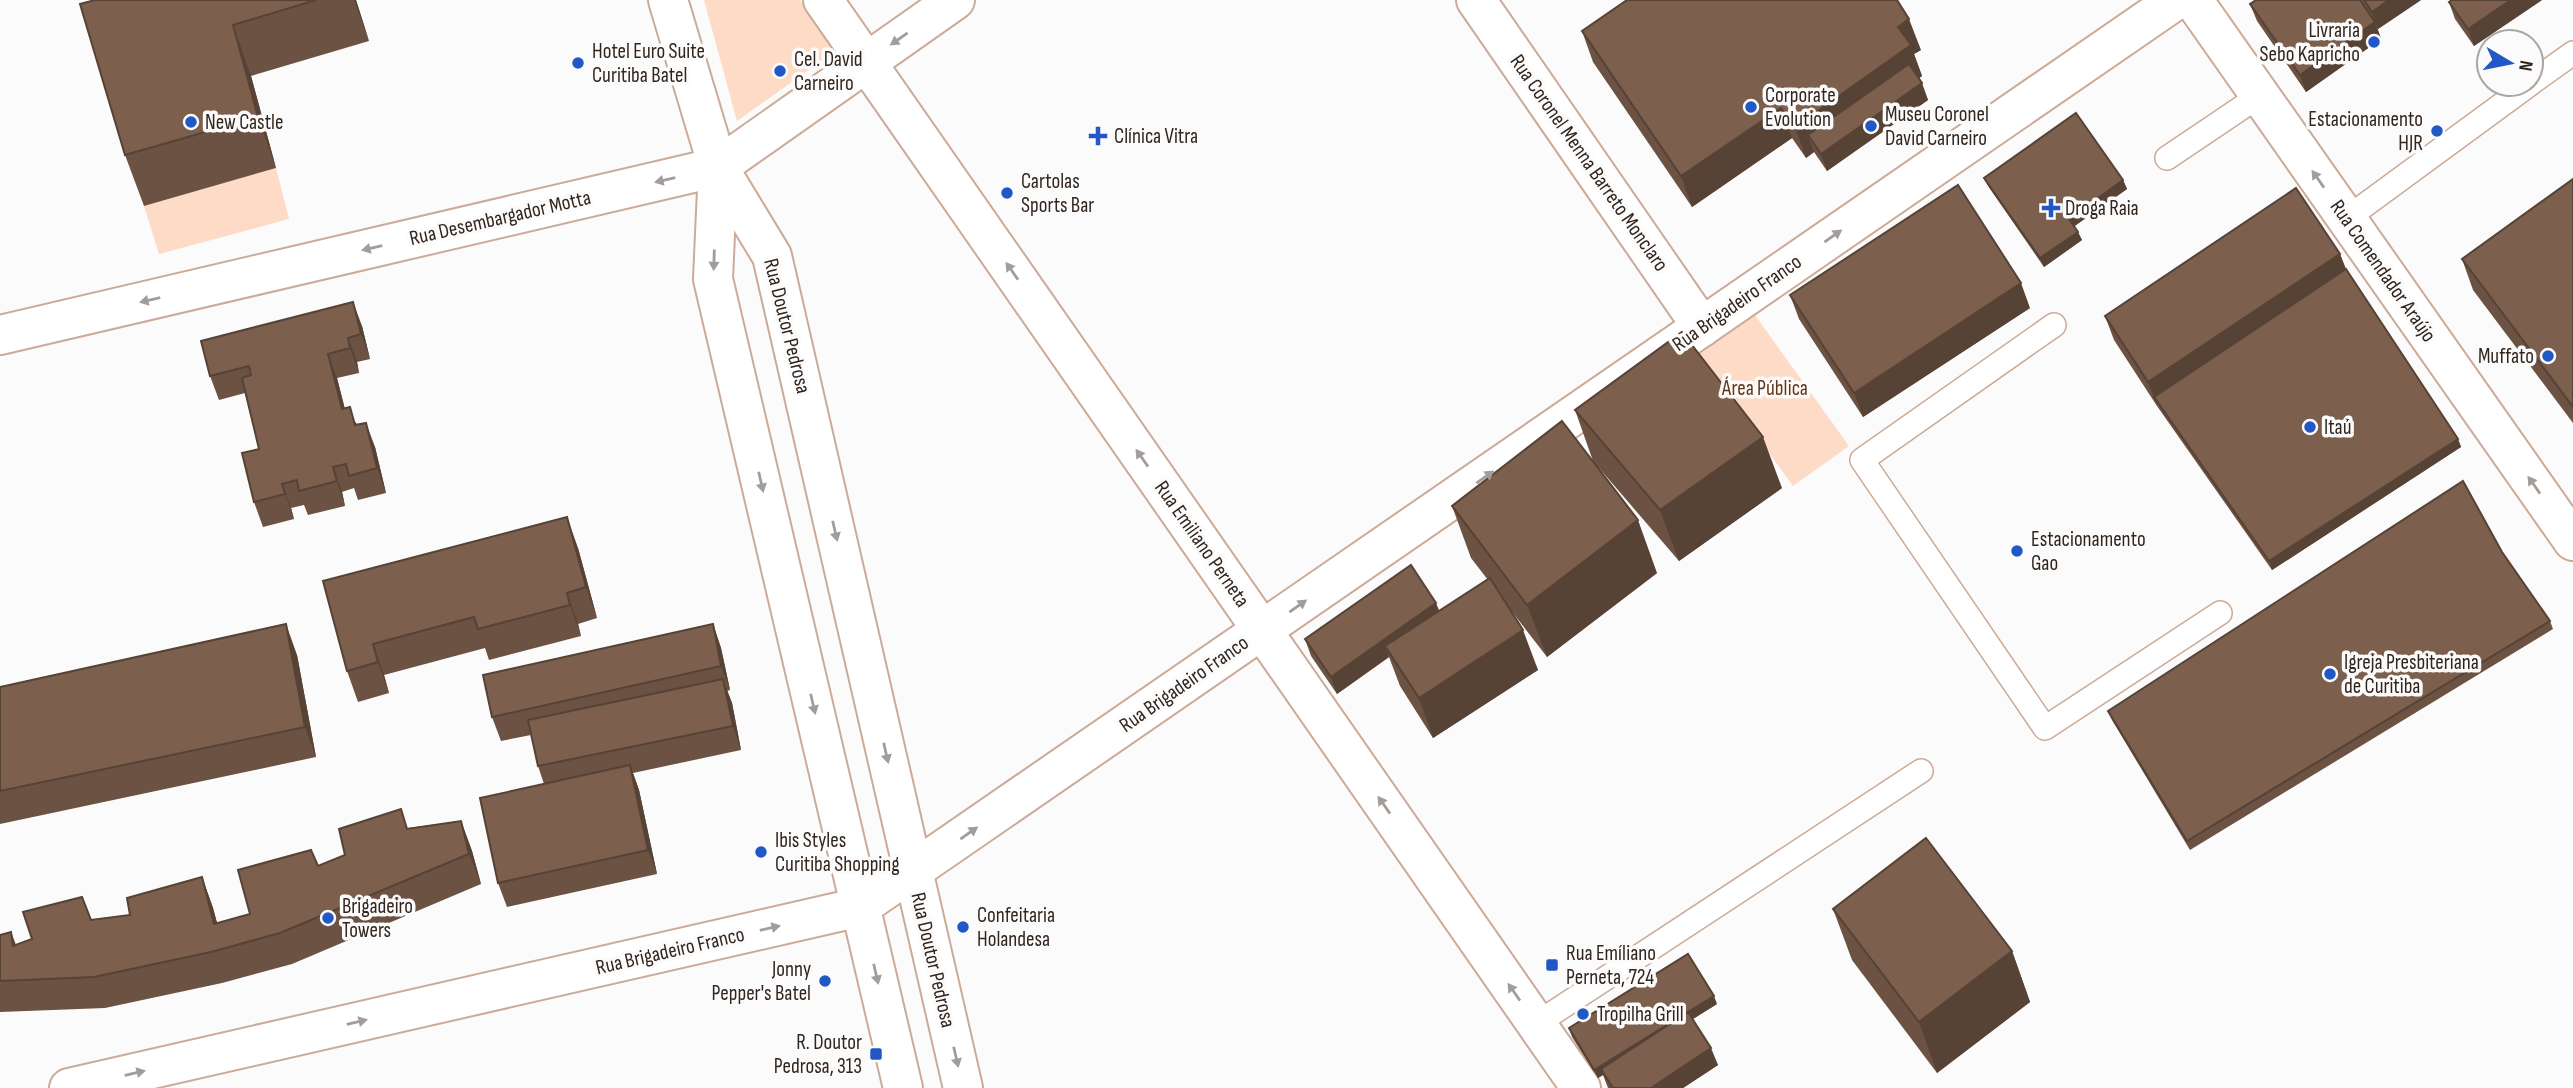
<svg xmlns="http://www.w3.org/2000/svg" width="2573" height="1088" font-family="'Sofia Sans Condensed',sans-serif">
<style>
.green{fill:#fddbc7}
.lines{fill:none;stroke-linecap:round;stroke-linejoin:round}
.lane-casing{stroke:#cbab98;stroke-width:26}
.street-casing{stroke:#cbab98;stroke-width:42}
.secondary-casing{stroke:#cbab98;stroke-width:42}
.primary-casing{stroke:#cbab98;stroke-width:42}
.lane{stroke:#fff;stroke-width:23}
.street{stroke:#fff;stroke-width:38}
.secondary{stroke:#fff;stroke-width:38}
.primary{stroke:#fff;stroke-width:38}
.wall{fill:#6b5242}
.shaded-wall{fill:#574236}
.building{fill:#7c5f4d;stroke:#574236;stroke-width:2}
.oneway{fill:#a39d9a}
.poi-dot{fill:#2258c5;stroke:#fbfbfb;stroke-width:2.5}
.labels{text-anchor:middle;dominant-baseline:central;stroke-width:7;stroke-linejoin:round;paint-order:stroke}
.poi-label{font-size:21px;fill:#32251e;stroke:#fbfbfb;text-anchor:start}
.street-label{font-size:21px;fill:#32251e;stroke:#fbfbfb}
.park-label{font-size:21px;fill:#643513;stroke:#fbfbfb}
</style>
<rect width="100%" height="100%" fill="#fbfbfb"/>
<g class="green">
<path d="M704 0H800L837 50 737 121Z"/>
<path d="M276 168 289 219 159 254 144 206Z"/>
<path d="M1752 311 1849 446 1793 486 1696 352Z"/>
</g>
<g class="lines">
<defs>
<g id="lane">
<path d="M2531 83 2573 53"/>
<path d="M2167 158 2259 96"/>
<path d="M2346 219 2530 84"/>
<path d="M2054 325 1862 460 2045 728 2220 613"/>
<path d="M1536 1024 1921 771"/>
</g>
<path id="street" d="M1476 0 1702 327"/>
<g id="secondary">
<path d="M668 0 718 167 772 256 963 1088"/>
<path d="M823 0 1581 1088"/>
<path d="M2193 0 2573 541"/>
<path d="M718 167 713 279 903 1088"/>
</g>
<g id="primary">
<path d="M0 335 718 167 955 0"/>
<path d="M69 1088 860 907 2176 0"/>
</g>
</defs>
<use href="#lane" class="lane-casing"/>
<use href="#street" class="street-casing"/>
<use href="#secondary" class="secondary-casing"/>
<use href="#primary" class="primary-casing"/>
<use href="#lane" class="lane"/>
<use href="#street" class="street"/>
<use href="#secondary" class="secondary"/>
<use href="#primary" class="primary"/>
</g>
<g class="wall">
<path d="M95 0H356L369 41 251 76 276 168 144 206 125 155Z"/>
<path d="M2256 0H2421L2378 29 2377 27 2381 39 2306 92 2257 21 2250 4Z"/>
<path d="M2452 0H2542L2474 46 2455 19 2449 2Z"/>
<path d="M1582 31 1921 50 1914 54 1922 76 1919 78 1928 100 1827 171 1814 152 1806 158 1792 138 1692 207 1593 62Z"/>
<path d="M1984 178 2123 180 2127 189 2074 226 2082 240 2044 267 1988 186Z"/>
<path d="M2573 179V423L2473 290 2462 259Z"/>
<path d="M2340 254 2346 269 2458 439 2461 447 2272 570 2157 406 2114 340 2105 316Z"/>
<path d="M1790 295 2030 308 1863 417 1799 319Z"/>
<path d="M362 326 370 359 357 362 359 373 337 378 345 409 375 447 386 493 358 500 354 488 342 492 345 506 308 515 304 505 291 508 294 519 263 527 254 502 259 449 245 393 219 400 210 376Z"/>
<path d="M1575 410 1782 488 1679 561 1593 461Z"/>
<path d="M1452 506 1657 573 1547 657 1510 609 1538 670 1433 738 1400 686 1389 657 1337 694 1311 656 1305 639 1439 611 1488 580 1471 558Z"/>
<path d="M578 548 597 618 578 624 581 636 489 660 485 648 384 675 389 693 358 702 347 671 323 581Z"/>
<path d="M2502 552 2550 621 2553 629 2190 850 2112 720 2108 711Z"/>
<path d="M713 624 721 648 730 690 727 691 732 703 741 750 633 773 639 790 657 874 507 907 498 883 544 784 538 766 531 735 501 741 492 717Z"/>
<path d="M297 655 316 757 0 824V687Z"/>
<path d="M461 821 472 851 481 884 292 964 222 983 105 1008 0 1012V935L11 932 16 945 91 920 130 915 202 877 213 908 217 923 250 914 318 866 408 828Z"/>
<path d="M1833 909 2012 951 2030 1002 1937 1073 1852 960Z"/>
<path d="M1717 1004 1693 1019 1718 1065 1683 1088H1608L1603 1075 1598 1078 1572 1037 1569 1028Z"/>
</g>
<g class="shaded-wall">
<path d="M354 0H356L369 41Z"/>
<path d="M2389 0H2421L2378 29 2372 12Z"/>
<path d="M2511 0H2542L2474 46 2468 29Z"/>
<path d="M1909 19 1921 50 1914 54 1922 76 1818 150 1808 135 1814 152 1806 158 1795 127 1898 27Z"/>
<path d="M2375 22 2381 39 2306 92 2300 75Z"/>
<path d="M233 25 251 76 276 168 258 117Z"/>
<path d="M1922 83 1928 100 1827 171 1821 154Z"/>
<path d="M1781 108 1792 138 1692 207 1681 176Z"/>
<path d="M2123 180 2127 189 2072 228 2069 219Z"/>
<path d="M2078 232 2082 240 2044 267 2040 258Z"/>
<path d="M2340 254 2349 278 2154 397 2148 382Z"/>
<path d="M2021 283 2030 308 1863 417 1854 393Z"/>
<path d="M353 302 362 326 370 359 361 334Z"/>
<path d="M348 338 357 362 359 373 350 348Z"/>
<path d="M328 354 337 378 351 434 342 409Z"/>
<path d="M366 423 375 447 386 493 377 468Z"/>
<path d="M1763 437 1782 488 1679 561 1660 510Z"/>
<path d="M2458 439 2461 447 2272 570 2269 561Z"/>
<path d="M333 467 342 492 345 506 337 481Z"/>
<path d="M282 484 291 508 294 519 285 494Z"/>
<path d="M567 517 578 548 597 618 586 587Z"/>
<path d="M1638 520 1657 573 1547 657 1527 605Z"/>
<path d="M567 593 578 624 581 636 570 605Z"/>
<path d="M1436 603 1443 620 1385 646 1389 657 1337 694 1331 677Z"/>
<path d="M286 624 297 655 316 757 305 727Z"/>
<path d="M713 624 721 648 730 690 721 666Z"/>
<path d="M1523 630 1538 670 1433 738 1419 698Z"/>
<path d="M373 644 384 675 389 693 378 662Z"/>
<path d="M723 679 732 703 741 750 733 726Z"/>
<path d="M630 765 639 790 657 874 648 850Z"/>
<path d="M461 821 472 851 481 884 469 854Z"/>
<path d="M202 877 213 908 224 949 214 924Z"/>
<path d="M11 932 22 963 13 946Z"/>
<path d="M2012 951 2030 1002 1937 1073 1919 1022Z"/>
<path d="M1714 996 1717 1004 1604 1074 1601 1069 1603 1075 1598 1078 1594 1070Z"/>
<path d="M1711 1048 1718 1065 1683 1088H1651Z"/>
</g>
<g class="building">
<path d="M95 0H316L233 25 258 117 125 155 80 4Z"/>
<path d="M1627 0H1897L1909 19 1898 27 1911 45 1795 127 1781 108 1681 176 1582 31Z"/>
<path d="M2256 0H2360L2375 22 2300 75 2250 4Z"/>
<path d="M2364 0H2389L2372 12Z"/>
<path d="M2452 0H2511L2468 29 2449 2Z"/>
<path d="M1909 64 1922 83 1821 154 1808 135Z"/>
<path d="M2076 113 2123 180 2069 219 2078 232 2040 258 1984 178Z"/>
<path d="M2573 179V407L2462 259Z"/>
<path d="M1958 185 2021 283 1854 393 1790 295Z"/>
<path d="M2296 188 2340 254 2148 382 2105 316Z"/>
<path d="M2346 269 2458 439 2269 561 2154 397Z"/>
<path d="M353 302 361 334 348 338 350 348 328 354 342 409 350 407 355 425 366 423 377 468 349 476 346 464 333 467 337 481 299 491 297 480 282 484 285 494 254 502 242 453 259 449 242 378 251 375 249 366 210 376 201 341Z"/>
<path d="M1682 332 1763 437 1660 510 1575 410Z"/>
<path d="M1562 421 1638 520 1527 605 1452 506Z"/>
<path d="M2463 481 2502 552 2550 621 2187 841 2108 711Z"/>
<path d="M567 517 586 587 567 593 570 605 478 629 474 617 373 644 378 662 347 671 323 581Z"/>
<path d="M1411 565 1436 603 1331 677 1305 639Z"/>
<path d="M1490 578 1523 630 1419 698 1385 646Z"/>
<path d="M286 624 305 727 0 791V687Z"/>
<path d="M713 624 721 666 492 717 483 675Z"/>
<path d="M723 679 733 726 538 766 528 720Z"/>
<path d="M630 765 648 850 498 883 480 798Z"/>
<path d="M401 809 407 829 461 821 469 854 280 933 211 952 94 977 0 981V935L11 932 13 946 32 939 23 912 82 897 91 920 130 915 127 898 202 877 214 924 250 914 238 870 311 850 318 866 345 855 339 829Z"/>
<path d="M1926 838 2012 951 1919 1022 1833 909Z"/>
<path d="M1688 954 1714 996 1594 1070 1569 1028Z"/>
<path d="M1688 1012 1711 1048 1651 1088H1613L1601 1069Z"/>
</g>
<defs><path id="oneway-solid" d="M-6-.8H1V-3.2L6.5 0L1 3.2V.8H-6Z" transform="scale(1.75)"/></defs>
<g class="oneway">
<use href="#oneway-solid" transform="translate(899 39) rotate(145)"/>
<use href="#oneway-solid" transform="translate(2318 179) rotate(-125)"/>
<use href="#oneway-solid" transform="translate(665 180) rotate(167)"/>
<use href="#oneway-solid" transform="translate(1833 236) rotate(-35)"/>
<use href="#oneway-solid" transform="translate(372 248) rotate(167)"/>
<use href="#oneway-solid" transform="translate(714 260) rotate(92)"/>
<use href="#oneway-solid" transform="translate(1012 271) rotate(-125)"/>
<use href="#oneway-solid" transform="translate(150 300) rotate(167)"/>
<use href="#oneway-solid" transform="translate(1142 458) rotate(-125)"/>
<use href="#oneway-solid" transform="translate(1485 477) rotate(-35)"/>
<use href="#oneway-solid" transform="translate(761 482) rotate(77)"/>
<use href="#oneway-solid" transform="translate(2534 485) rotate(-125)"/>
<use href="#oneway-solid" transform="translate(835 531) rotate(77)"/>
<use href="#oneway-solid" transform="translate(1298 606) rotate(-35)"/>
<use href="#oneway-solid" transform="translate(813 704) rotate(77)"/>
<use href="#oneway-solid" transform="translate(886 753) rotate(77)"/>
<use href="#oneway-solid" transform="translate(1384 805) rotate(-125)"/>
<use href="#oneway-solid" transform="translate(969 833) rotate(-35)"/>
<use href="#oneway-solid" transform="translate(770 928) rotate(-13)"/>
<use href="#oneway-solid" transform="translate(876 974) rotate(77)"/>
<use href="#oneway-solid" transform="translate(1514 992) rotate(-125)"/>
<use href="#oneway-solid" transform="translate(357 1022) rotate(-13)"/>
<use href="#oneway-solid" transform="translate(956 1057) rotate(77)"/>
<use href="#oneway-solid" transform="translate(135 1073) rotate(-13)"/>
</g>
<g class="poi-dot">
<circle cx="2374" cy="42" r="7"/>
<circle cx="578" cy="63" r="7"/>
<circle cx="780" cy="71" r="7"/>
<circle cx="1751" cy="107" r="7"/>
<circle cx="191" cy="122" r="7"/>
<circle cx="1871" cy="126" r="7"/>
<circle cx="2437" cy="131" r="7"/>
<path d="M1094.5 125.5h7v7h7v7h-7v7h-7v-7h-7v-7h7z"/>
<circle cx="1007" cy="193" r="7"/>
<path d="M2047.5 197.5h7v7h7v7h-7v7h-7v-7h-7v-7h7z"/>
<circle cx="2548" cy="356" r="7"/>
<circle cx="2310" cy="427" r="7"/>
<circle cx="2017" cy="551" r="7"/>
<circle cx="2330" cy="674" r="7"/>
<circle cx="761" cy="852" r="7"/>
<circle cx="328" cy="918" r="7"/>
<circle cx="963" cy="927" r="7"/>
<rect x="1545" y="958" width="14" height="14" rx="3.5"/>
<circle cx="825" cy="981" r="7"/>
<circle cx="1583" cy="1014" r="7"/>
<rect x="869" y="1047" width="14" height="14" rx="3.5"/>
</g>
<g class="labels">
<g class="poi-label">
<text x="2360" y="30" text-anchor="end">Livraria<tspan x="2360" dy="24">Sebo Kapricho</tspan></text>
<text x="592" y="51">Hotel Euro Suite<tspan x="592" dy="24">Curitiba Batel</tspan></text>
<text x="794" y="59">Cel. David<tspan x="794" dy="24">Carneiro</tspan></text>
<text x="1765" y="95">Corporate<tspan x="1765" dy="24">Evolution</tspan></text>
<text x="1885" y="114">Museu Coronel<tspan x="1885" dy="24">David Carneiro</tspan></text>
<text x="2423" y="119" text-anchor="end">Estacionamento<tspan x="2423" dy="24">HJR</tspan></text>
<text x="205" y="122">New Castle</text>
<text x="1114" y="136">Clínica Vitra</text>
<text x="1021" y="181">Cartolas<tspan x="1021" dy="24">Sports Bar</tspan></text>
<text x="2065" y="208">Droga Raia</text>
<text x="2534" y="356" text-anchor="end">Muffato</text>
<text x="2324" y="427">Itaú</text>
<text x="2031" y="539">Estacionamento<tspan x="2031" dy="24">Gao</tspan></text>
<text x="2344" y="662">Igreja Presbiteriana<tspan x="2344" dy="24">de Curitiba</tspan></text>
<text x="775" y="840">Ibis Styles<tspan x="775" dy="24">Curitiba Shopping</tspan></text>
<text x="342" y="906">Brigadeiro<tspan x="342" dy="24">Towers</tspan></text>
<text x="977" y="915">Confeitaria<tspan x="977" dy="24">Holandesa</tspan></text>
<text x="1566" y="953">Rua Emíliano<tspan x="1566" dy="24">Perneta, 724</tspan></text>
<text x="811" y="969" text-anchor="end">Jonny<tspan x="811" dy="24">Pepper's Batel</tspan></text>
<text x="1597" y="1014">Tropilha Grill</text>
<text x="862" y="1042" text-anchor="end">R. Doutor<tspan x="862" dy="24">Pedrosa, 313</tspan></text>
</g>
<g class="street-label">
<text transform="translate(1589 163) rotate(55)">Rua Coronel Menna Barreto Monclaro</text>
<text transform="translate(500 218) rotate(-13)">Rua Desembargador Motta</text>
<text transform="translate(2383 271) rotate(55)">Rua Comendador Araújo</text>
<text transform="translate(1737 303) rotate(-35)">Rua Brigadeiro Franco</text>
<text transform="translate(787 326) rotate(76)">Rua Doutor Pedrosa</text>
<text transform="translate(1202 544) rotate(55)">Rua Emiliano Perneta</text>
<text transform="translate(1184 684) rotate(-35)">Rua Brigadeiro Franco</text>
<text transform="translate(670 951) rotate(-13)">Rua Brigadeiro Franco</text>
<text transform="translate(933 960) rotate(77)">Rua Doutor Pedrosa</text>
</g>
<g class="park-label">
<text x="1765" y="388">Área Pública</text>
</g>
</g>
<g transform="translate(2510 63) rotate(100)"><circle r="33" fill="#fbfbfb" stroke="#aba5a3" stroke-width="2"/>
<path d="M0-5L12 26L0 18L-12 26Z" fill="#2258c5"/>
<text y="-10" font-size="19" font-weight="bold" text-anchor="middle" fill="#32251e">N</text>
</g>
</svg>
